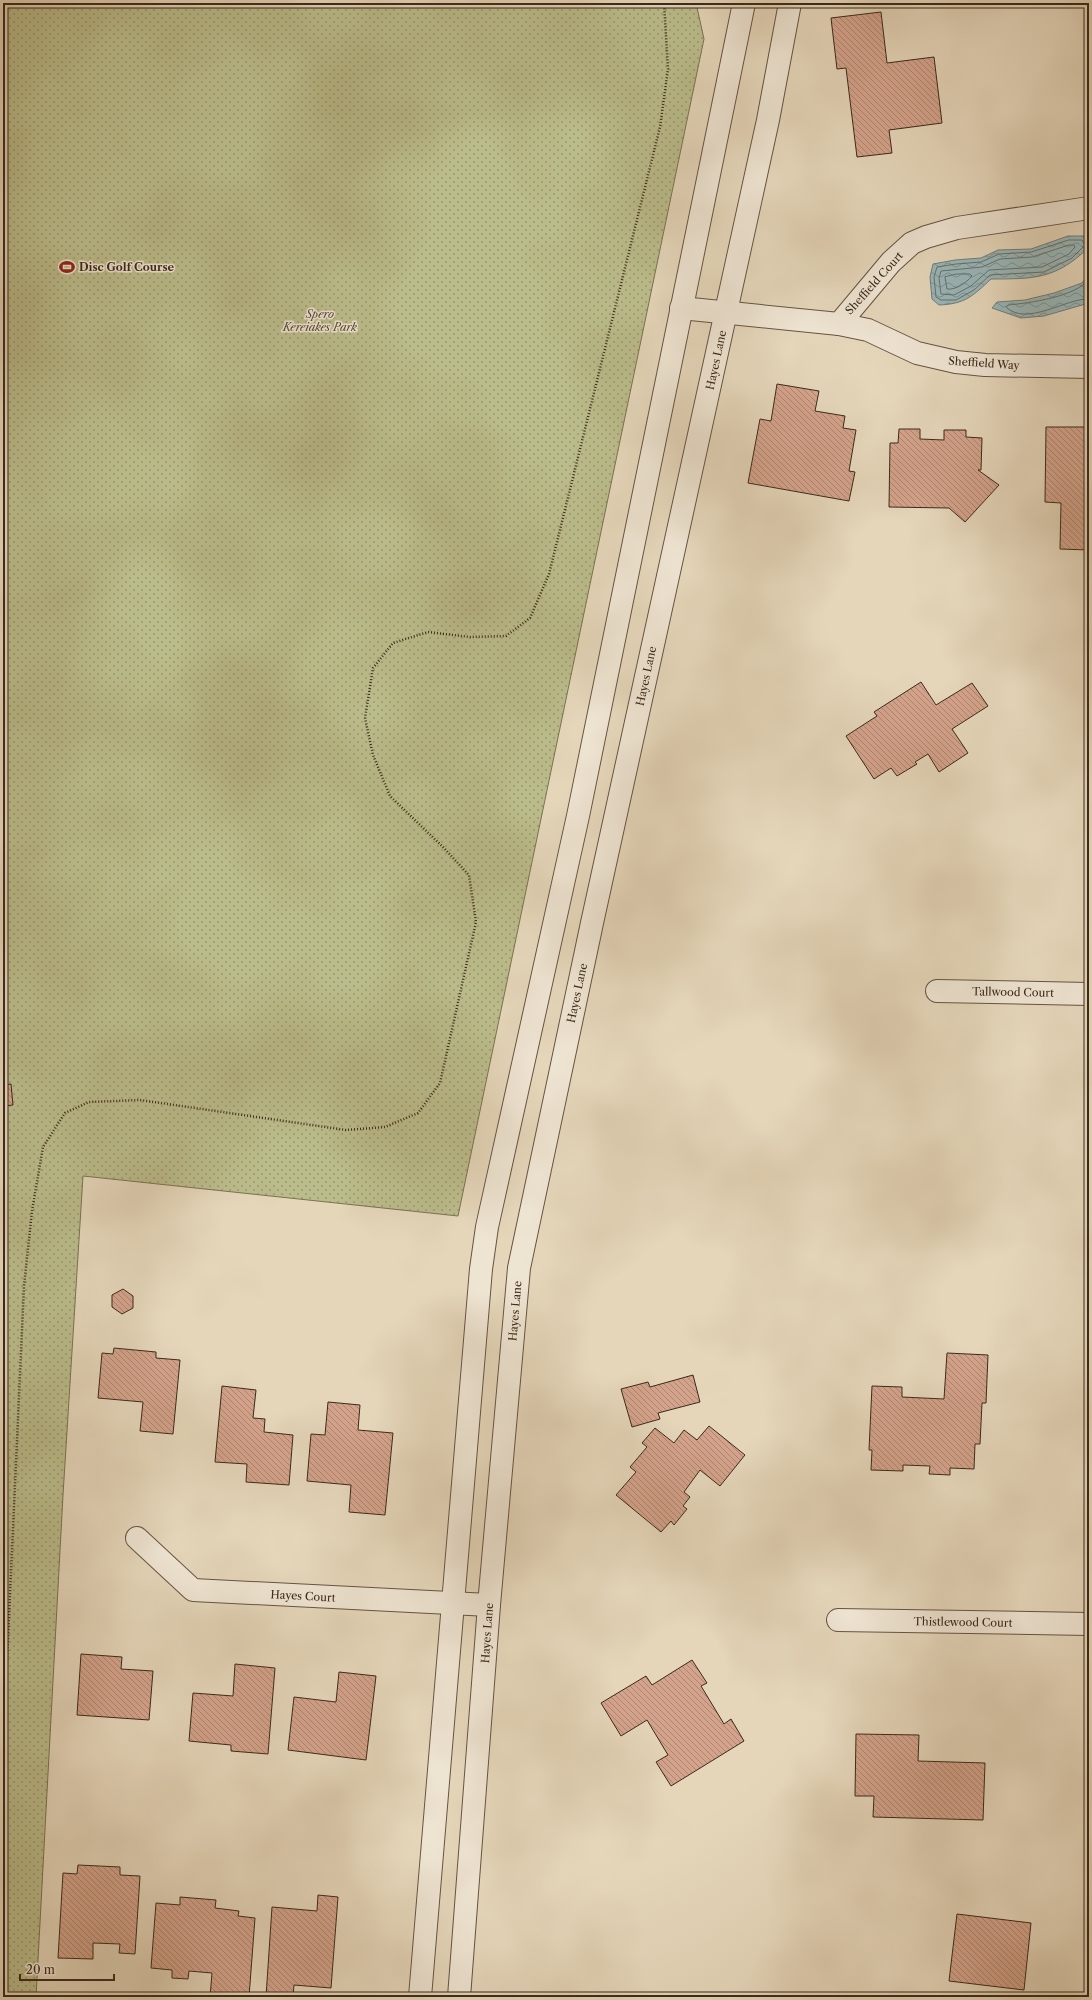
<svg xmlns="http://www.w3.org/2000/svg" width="1092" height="2000" font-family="'Libre Caslon Text',serif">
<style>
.green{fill:url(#green-dots);stroke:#7b7252}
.water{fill:url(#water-waves);stroke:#737e79}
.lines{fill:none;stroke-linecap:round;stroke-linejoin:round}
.shore{stroke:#6a706a;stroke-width:1}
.building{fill:url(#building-back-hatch);stroke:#3b291a}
.minor-casing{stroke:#665442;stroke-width:24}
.path{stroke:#3b291a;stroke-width:2.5;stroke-dasharray:1 2;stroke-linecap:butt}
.minor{stroke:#eee4d2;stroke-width:22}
.labels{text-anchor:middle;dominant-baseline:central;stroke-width:3;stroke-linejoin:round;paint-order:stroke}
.poi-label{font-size:11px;font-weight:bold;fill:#3b291a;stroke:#eee4d2;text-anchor:start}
.street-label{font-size:11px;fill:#3b291a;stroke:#eee4d2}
.park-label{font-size:11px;font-style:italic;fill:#554631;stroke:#eee4d2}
</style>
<defs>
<pattern id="green-dots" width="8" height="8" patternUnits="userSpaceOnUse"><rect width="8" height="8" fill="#bbbc8b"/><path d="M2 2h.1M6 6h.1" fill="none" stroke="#999971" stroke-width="1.8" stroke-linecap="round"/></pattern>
<pattern id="water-waves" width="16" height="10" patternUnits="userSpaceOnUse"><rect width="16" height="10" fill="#99b7b9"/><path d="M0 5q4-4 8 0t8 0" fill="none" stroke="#7e9596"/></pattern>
<pattern id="building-back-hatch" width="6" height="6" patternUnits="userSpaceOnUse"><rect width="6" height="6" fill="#d4a38b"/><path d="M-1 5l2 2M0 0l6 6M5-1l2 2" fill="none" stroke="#ad8571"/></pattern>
</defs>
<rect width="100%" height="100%" fill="#e5d6ba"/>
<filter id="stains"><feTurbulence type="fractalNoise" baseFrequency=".005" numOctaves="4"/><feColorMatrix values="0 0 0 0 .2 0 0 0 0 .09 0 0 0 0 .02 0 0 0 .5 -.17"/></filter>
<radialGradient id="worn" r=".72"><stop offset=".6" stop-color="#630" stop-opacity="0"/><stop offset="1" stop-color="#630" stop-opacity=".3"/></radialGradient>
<path class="green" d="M3 3H696L704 39 458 1216 83 1176 63 1495 36 1997H3Z"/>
<g class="water">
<path d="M1068 236H1086L1088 248C1056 279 1034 279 991 279 973 296 965 304 939 305L932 299 930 277 933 264 955 260 981 258 998 250 1031 249Z"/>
<path d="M1089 273V303L1044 316 1021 318 992 308 997 302 1025 300 1054 293 1082 283Z"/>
</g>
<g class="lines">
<g class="shore">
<path d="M1069 240H1082L1085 245 1072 258 1044 272 990 275 974 290 956 300H941L936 297 934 277 937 267 956 264 981 262 999 254 1031 252Z"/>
<path d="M1069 245H1074L1075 247 1069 254 1042 267 989 270 971 286 954 295 941 294 939 278 941 271 982 267 1000 259 1032 257Z"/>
<path d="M957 274H970L972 276C966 283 956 290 947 289L945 277Z"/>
<path d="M1089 279C1076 297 1029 303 1008 305L1006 307C1027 327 1066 298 1089 299"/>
</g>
</g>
<g class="building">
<path d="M881 12 887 63 934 57 942 123 889 130 892 153 857 157 846 68 837 69 831 18Z"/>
<path d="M777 384 819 391 815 411 845 416 843 428 856 430 849 471 855 472 849 501 748 483 760 419 771 421Z"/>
<path d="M1046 427H1089V550L1060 549 1061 503 1045 502Z"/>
<path d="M899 429H920V439L944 440V430H966V437L982 438 981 470H978L999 485 965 522 949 508 889 507 890 443H898Z"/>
<path d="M921 682 936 705 972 683 988 706 952 729 968 753 939 772 928 754 915 762 917 764 897 776 891 768 874 779 846 736 877 716 874 712Z"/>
<path d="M11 1084 13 1105 3 1106V1085Z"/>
<path d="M123 1289 133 1296V1308L122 1314 112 1307V1295Z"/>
<path d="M114 1348 156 1352V1358L180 1360 173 1434 140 1431 143 1402 98 1398 102 1353 113 1354Z"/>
<path d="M947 1353 988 1355 986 1403H982L980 1444H975L974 1469 950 1468V1475L929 1474 930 1466 903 1465V1471L871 1470 872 1450H869L872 1386 902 1387V1397L944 1399Z"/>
<path d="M693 1375 700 1402 658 1413 660 1419 632 1427 621 1389 648 1382 650 1387Z"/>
<path d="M222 1386 256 1390 253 1418 265 1419 264 1432 293 1435 289 1485 246 1482 247 1464 215 1462Z"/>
<path d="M328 1402 360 1405 358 1430 393 1433 385 1515 349 1512 351 1485 307 1481 311 1434 325 1435Z"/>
<path d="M709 1426 745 1455 720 1486 700 1470 684 1492 690 1497 683 1506 687 1509 674 1525 671 1521 661 1532 616 1495 636 1472 630 1467 647 1447 642 1443 655 1428 674 1443 684 1430 697 1440Z"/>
<path d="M81 1654 122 1657 121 1669 153 1671 149 1720 77 1715Z"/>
<path d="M692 1660 707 1683 701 1686 724 1724 731 1719 744 1741 671 1786 656 1762 668 1755 647 1720 621 1736 601 1703 646 1676 652 1685Z"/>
<path d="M235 1664 275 1668 268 1754 231 1751V1745L189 1741 193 1693 233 1696Z"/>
<path d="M339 1672 376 1676 366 1760 288 1750 294 1697 336 1702Z"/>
<path d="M856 1734 919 1735 918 1761 985 1763 983 1820 873 1817 874 1796H855Z"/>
<path d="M78 1865 120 1867V1875L140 1876 135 1954 119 1953 120 1944 93 1943V1959L58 1958 63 1873 77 1874Z"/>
<path d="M318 1895 338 1897 331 1988 294 1985 293 1997H266L272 1907 317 1911Z"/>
<path d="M180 1897 216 1900 215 1908 239 1911 238 1916 255 1918 249 1997H210L212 1973 189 1971 188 1979 172 1978V1970L151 1968 156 1903 180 1905Z"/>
<path d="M957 1914 1031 1923 1024 1990 949 1981Z"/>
</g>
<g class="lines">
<defs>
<g id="minor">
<path d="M681 308 839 324 891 262 912 243 926 237 957 228 1089 208"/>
<path d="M839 324 868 330 917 353 956 362 985 365 1089 367"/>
<path d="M937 991 1089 994"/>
<path d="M137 1538 193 1590 489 1605"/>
<path d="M838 1620 1089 1624"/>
<path d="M420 1997 481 1269 487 1227 578 816 744 3"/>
<path d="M459 1997 489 1605 519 1268 592 923 768 120 790 3"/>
</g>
</defs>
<use href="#minor" class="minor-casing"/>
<path class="path" d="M3 1750 24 1286 32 1211 43 1147 65 1113 89 1102 140 1100 346 1130 385 1127 418 1113 440 1083 476 922 469 875 443 847 390 796 373 755 365 718 373 668 393 643 428 632 470 637 506 636 530 618 549 574 660 127 668 69 664 3"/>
<use href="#minor" class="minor"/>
</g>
<defs>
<symbol id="stadium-bare" viewBox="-9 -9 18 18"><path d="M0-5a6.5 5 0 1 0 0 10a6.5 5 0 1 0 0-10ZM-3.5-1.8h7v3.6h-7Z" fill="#8f2418" stroke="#eee4d2" stroke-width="2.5" paint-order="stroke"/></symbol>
</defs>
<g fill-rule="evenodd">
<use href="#stadium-bare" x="56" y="256" width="22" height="22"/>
</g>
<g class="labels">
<g class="poi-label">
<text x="79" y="267">Disc Golf Course</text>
</g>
<g class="street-label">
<text transform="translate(874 283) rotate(-48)">Sheffield Court</text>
<text transform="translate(716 360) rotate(-78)">Hayes Lane</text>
<text transform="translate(984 363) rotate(4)">Sheffield Way</text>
<text transform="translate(646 676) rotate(-78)">Hayes Lane</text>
<text transform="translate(1013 992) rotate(1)">Tallwood Court</text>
<text transform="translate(577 993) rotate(-78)">Hayes Lane</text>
<text transform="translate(515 1311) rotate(-85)">Hayes Lane</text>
<text transform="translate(303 1596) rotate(3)">Hayes Court</text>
<text transform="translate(963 1622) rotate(1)">Thistlewood Court</text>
<text transform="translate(487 1633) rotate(-86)">Hayes Lane</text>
</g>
<g class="park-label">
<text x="320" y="314">Spero<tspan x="320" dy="13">Kereiakes Park</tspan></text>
</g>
</g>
<rect width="1092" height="2000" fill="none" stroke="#e5d6ba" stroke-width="16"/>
<rect x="4" y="4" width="1084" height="1992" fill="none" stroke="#3b291a" stroke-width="2"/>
<rect x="8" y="8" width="1076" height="1984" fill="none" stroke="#3b291a"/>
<path d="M20 1974v6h94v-6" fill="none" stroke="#3b291a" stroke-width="2"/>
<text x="26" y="1974" font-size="12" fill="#3b291a" stroke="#eee4d2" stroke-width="3" paint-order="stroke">20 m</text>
<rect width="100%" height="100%" filter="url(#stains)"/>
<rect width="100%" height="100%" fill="url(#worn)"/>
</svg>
